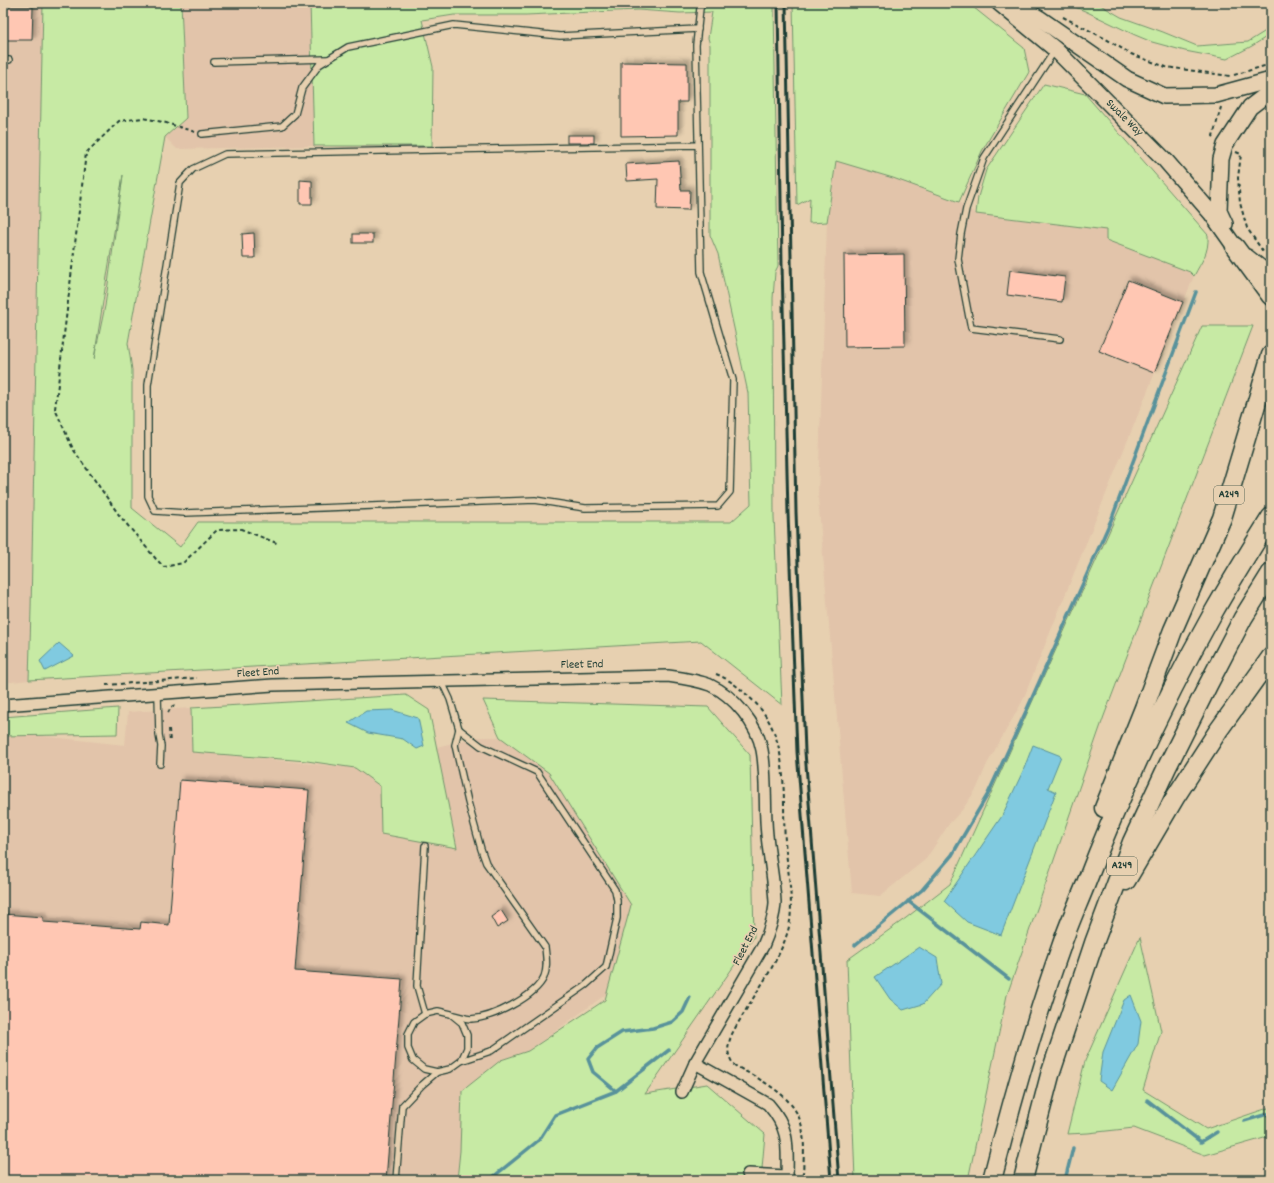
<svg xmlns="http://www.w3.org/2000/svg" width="1274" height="1183" font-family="Dekko,sans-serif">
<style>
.built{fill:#e2c4aa}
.green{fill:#c7eaa4;stroke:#73946c;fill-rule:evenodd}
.water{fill:#80cae0;stroke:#59929b}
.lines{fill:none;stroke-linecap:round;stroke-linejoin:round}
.stream{stroke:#59929b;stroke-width:3.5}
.building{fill:#ffc7b3;stroke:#1f3d34;filter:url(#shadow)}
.service-casing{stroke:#1f3d34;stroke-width:8}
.minor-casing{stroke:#1f3d34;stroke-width:14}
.secondary-casing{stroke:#1f3d34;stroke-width:18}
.trunk-casing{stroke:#1f3d34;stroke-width:21}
.path{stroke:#1f3d34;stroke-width:2;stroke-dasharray:4 3;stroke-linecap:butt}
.service{stroke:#e7d0b0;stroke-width:5.5}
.minor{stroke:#e7d0b0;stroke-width:11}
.secondary{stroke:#e7d0b0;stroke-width:15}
.trunk{stroke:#e7d0b0;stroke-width:18}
.rail{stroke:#1f3d34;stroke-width:3}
.labels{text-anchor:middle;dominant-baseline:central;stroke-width:3.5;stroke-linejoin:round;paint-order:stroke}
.shield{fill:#e7d0b0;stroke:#5b6959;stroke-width:1}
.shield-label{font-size:11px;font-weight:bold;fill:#1f3d34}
.street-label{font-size:12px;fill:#1f3d34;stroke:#e7d0b0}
</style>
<defs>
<filter id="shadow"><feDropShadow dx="3.5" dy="-3.5" stdDeviation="2" flood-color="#0004"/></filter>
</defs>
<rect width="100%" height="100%" fill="#e7d0b0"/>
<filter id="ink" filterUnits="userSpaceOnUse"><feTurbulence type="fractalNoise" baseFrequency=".025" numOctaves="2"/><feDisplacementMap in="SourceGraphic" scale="8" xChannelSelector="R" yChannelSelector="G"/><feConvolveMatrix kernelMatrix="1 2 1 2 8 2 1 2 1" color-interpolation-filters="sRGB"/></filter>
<g filter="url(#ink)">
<g class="built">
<path d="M3 3H43L31 609 29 680 3 683Z"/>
<path d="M181 3H310L314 146 177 149 165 137 186 118Z"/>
<path d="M836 160 893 178 959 202 976 214 1107 230 1190 272 1194 276 1022 702 987 764 977 788 962 810 949 824 926 859 880 896 852 893 818 497 827 222Z"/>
<path d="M191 708 192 752 355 768 476 737 622 738 697 722 620 984 528 1051 501 1060 460 1151 457 1180H3V732L125 745 128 712Z"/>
</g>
<g class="green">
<path d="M43 3H181L186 118 165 137 128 343 132 370V508L180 547 198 522H731L751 504 748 393 718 254 710 235V45L708 38 712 12 680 13 638 10 526 15H454L422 20 433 67 432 146H314L310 3H774L778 266 775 272 773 298 774 517 782 705 701 641 29 680 31 609ZM123 175 105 306 94 359Z"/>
<path d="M793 3H968L1024 48 1029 72 982 151 959 202 893 178 836 161 827 222 809 223 810 198 797 205Z"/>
<path d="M1064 3H1097L1121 17 1163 32 1197 46 1248 42 1264 32 1271 25V34L1252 46 1227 59 1185 51 1152 42 1135 35 1085 11Z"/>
<path d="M1044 84 1085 94 1208 235C1209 254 1202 260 1194 276L1190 272 1106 240V230L976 214 978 197 986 170Z"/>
<path d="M1202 326H1253L1104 716 1007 995 968 1180H855L847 960 906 918 950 884Z"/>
<path d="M406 695 429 710 457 848 381 834 380 786 355 768 307 761 192 752 191 708Z"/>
<path d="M483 700 708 707 750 755 754 937 645 1094 707 1084 765 1134 761 1180H457L460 1151 462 1091 501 1060 528 1051 605 1000 631 905 549 773 500 737Z"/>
<path d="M118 708 117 734 3 736V717Z"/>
<path d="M1140 937 1161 1031 1143 1090 1206 1129 1271 1107V1136L1205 1155 1134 1128 1088 1133 1067 1134 1085 1061Z"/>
</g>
<g class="water">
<path d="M59 643 74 656 45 671 40 661Z"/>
<path d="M392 710 418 718 424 746 417 749 403 739 368 733 348 723 366 711Z"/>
<path d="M1033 745 1061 756 1048 788 1056 792 1001 935 967 922 944 901 1002 816 1023 771Z"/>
<path d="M919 947 937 958 941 984 923 1004 903 1010 890 999 875 977Z"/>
<path d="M1131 995 1141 1021 1138 1044 1112 1090 1099 1081 1103 1052 1124 1000Z"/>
</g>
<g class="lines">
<g class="stream">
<path d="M908 901 1009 979"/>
<path d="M855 945 922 890 952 855 988 794 1028 707 1112 518 1196 292"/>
<path d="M616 1091 593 1072 588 1059 597 1048 622 1032 653 1028 672 1022 683 1012 690 997"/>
<path d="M1147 1100 1201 1142 1217 1132"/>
<path d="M1244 1121 1271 1113"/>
<path d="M492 1180 493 1177 539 1140 555 1115 616 1091 669 1050"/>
<path d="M1065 1180 1073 1148"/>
</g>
</g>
<g class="building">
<path d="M3 7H33L32 40H3Z"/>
<path d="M621 62 687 63V102H678V135L621 136Z"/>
<rect x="567" y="135" width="27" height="8"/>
<path d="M679 161 681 190H690L689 210 657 209 658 179 627 181 626 164Z"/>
<path d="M300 180 312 181V204H300Z"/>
<path d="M254 233 255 258H243L242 234Z"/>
<rect x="353" y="234" width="20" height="9"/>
<path d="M904 254 905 346 845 347 844 255Z"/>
<path d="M1010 270 1065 277 1062 302 1007 295Z"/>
<path d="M1128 280 1183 302 1154 373 1099 351Z"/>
<path d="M180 780 309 790 295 971 402 979 386 1180H3V914L43 917V922L140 929 141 922 169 925Z"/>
<path d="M501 910 508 921 497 928 491 917Z"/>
</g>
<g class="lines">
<defs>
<g id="service">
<path d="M1055 50 984 158 966 209 961 234 958 259 971 328 1060 339"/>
<path d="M3 60H9"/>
<path d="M214 62 328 59"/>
<path d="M202 134 282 126 295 114 302 88 319 65 348 47 454 25 560 36 698 29"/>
<path d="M698 145 225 154 193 169 180 183 148 385V496L155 511 185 513 535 500 585 508 718 506 730 492 733 380 701 272 696 45 700 8 704 3"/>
<path d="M442 682 450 699 459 729 455 745 468 802 481 849 486 863 545 947C546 957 548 967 544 977 535 997 492 1018 471 1019 466 1019 459 1016 453 1015"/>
<path d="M158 694 159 735 161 746 160 764"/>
<path d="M459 729 481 746 537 772 615 890 617 900V918L606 967 586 985 491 1051 461 1061 450 1069 437 1072 424 1069 413 1060 408 1048V1034L414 1022 425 1014 438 1011 451 1014 462 1023 467 1035V1048L461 1061"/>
<path d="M425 846 417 986 425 1014"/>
<path d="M396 1180 402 1106 422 1085 437 1072"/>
</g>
<g id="minor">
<path d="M3 705 273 685 668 676C682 678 697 680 710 685 734 696 757 724 762 750 767 777 764 807 767 835 769 857 774 880 775 902 775 914 768 935 763 946L695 1063 682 1092"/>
<path d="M695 1063 768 1104C791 1130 787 1147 787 1180"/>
<path d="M748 1174 787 1176"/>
</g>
<g id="secondary">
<path d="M999 3 1056 50 1166 161 1211 213 1235 247"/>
<path d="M1013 3 1039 18 1127 79 1164 96 1216 95 1271 80"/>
<path d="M1225 224 1219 211 1221 159 1225 145 1250 107 1271 91"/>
<path d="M1247 257 1271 276"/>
</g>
<g id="trunk">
<path d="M1235 247 1271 296"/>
<path d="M1104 808 1144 708 1173 630 1222 518 1271 355"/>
<path d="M1126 881 1176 796 1218 731 1271 657"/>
<path d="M992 1180C1012 1101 1034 1023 1061 947 1068 926 1077 906 1085 886 1121 792 1164 701 1213 613 1231 581 1251 549 1271 517"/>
<path d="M1023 1180 1033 1140 1050 1075 1094 943 1132 842 1167 767 1208 685 1243 618 1271 573"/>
</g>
</defs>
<use href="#service" class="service-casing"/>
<use href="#minor" class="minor-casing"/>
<use href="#secondary" class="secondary-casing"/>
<use href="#trunk" class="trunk-casing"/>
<g class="path">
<path d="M1063 17 1106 39 1131 54 1166 67 1230 76"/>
<path d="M1234 75 1271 64"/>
<path d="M195 132 163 122 143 118 119 121 86 153 55 409 73 449 119 515 156 559 164 567 183 563 217 530 241 529 279 544"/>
<path d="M1214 137 1213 136 1221 107"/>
<path d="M1236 152 1241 154 1238 178 1240 203 1247 228 1264 253"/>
<path d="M716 674C727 678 737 686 746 694 750 698 755 702 759 707 790 743 782 797 785 841 787 869 796 907 787 934 778 962 759 988 744 1013 739 1022 731 1033 729 1043 727 1052 729 1058 734 1065 762 1081 800 1097 803 1134 805 1149 803 1165 803 1180"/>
<path d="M106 685 197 678"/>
<path d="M168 713 171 707 175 705"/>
<path d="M169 729 170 743"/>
</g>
<use href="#service" class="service"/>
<use href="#minor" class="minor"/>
<use href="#secondary" class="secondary"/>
<use href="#trunk" class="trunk"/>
<g class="rail">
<path d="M778 3 782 265 788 513 797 752 831 1180"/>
<path d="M786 3 796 512 805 752 839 1180"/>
</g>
</g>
</g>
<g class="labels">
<g class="shield">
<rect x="1214" y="486" width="30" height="18" rx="3"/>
<rect x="1107" y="857" width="30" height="18" rx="3"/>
</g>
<g class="shield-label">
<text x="1229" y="495">A249</text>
<text x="1122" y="866">A249</text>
</g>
<g class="street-label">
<text transform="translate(1124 118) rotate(45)">Swale Way</text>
<text transform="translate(582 665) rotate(-1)">Fleet End</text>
<text transform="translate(258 673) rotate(-4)">Fleet End</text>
<text transform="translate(746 946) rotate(-63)">Fleet End</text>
</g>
</g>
<rect width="1274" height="1183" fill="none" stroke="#e7d0b0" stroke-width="16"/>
<rect x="8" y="8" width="1258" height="1167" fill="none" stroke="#1f3d34" stroke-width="1.5" filter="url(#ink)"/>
</svg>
